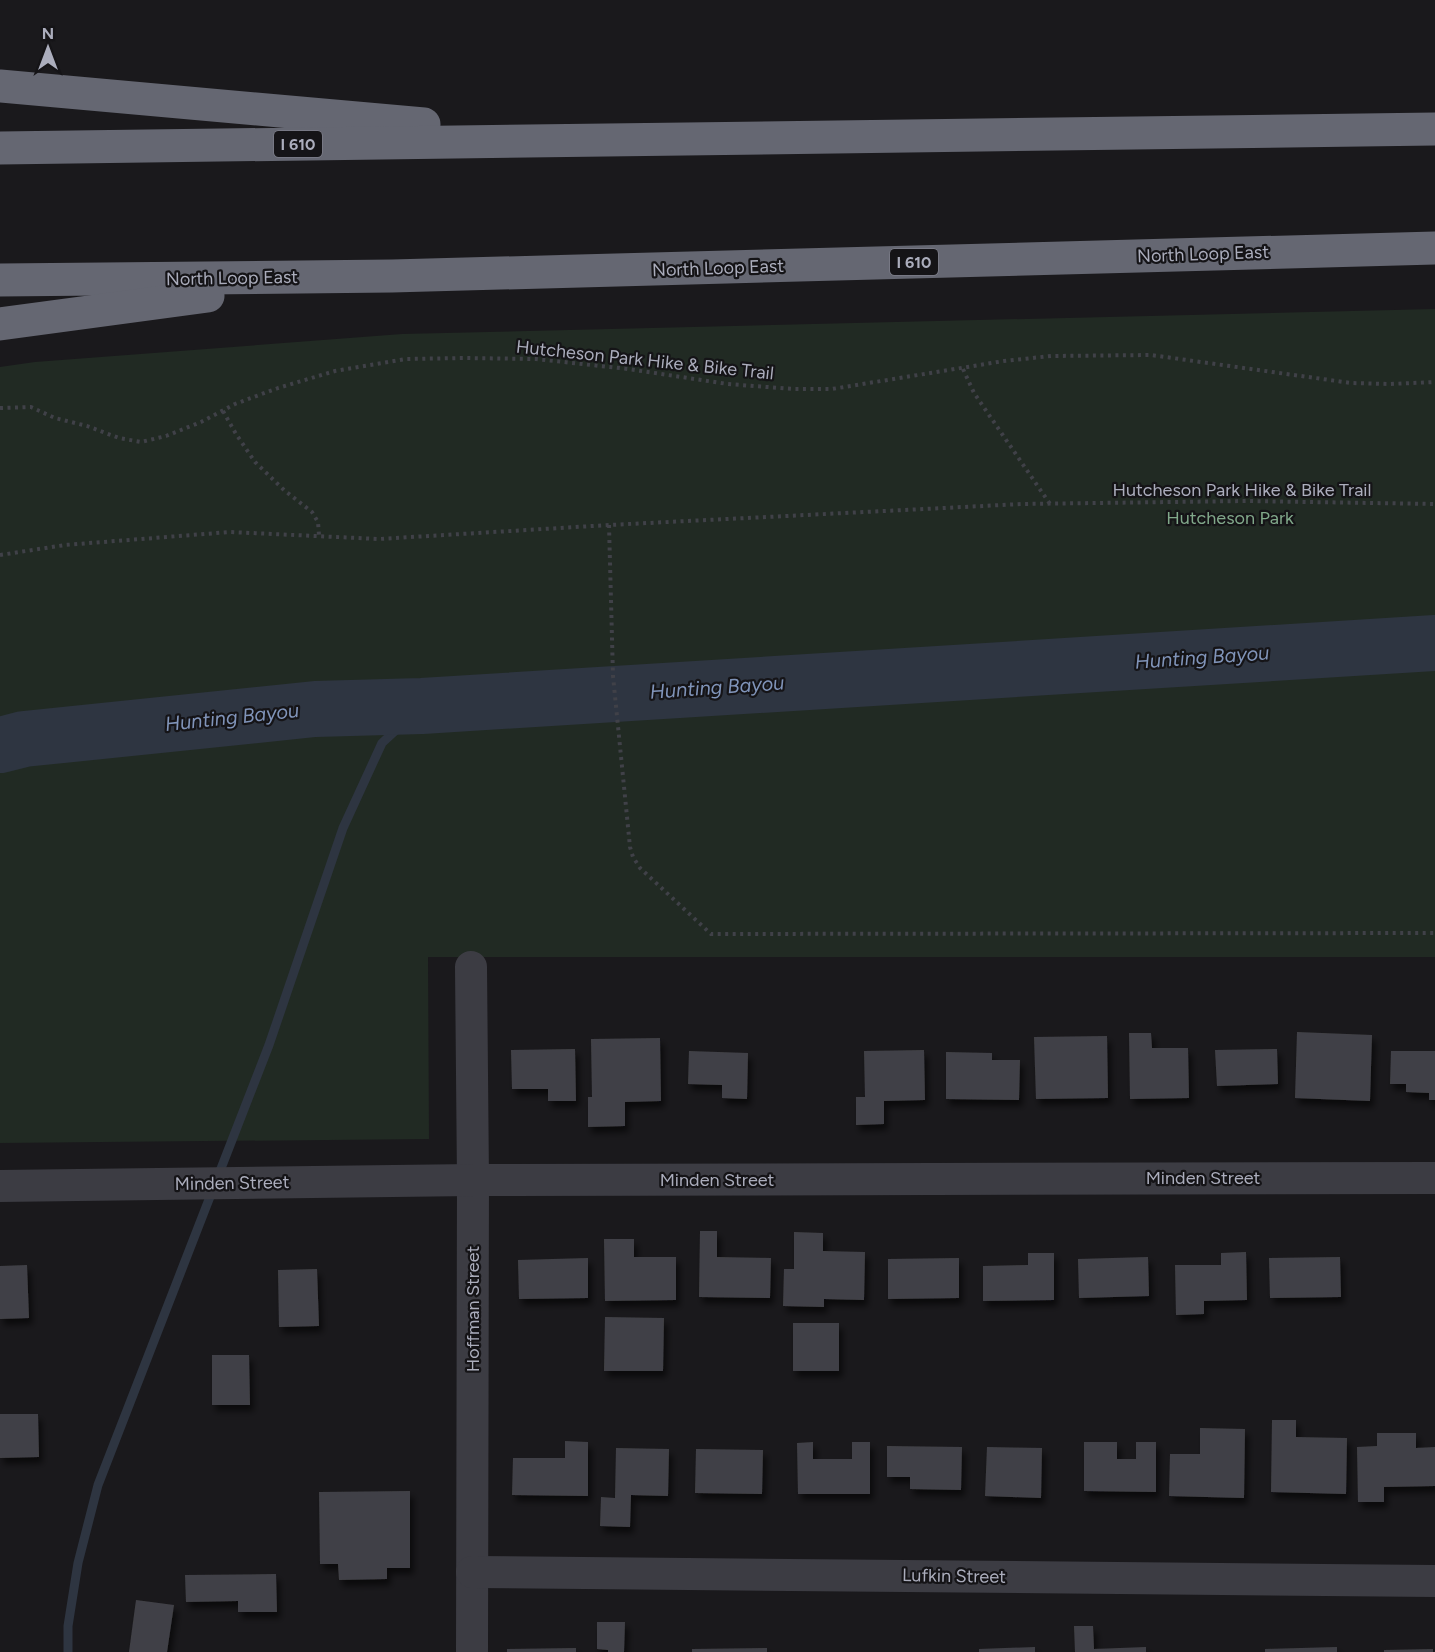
<svg xmlns="http://www.w3.org/2000/svg" width="1435" height="1652" font-family="Figtree,sans-serif">
<style>
.green{fill:#212a23}
.lines{fill:none;stroke-linecap:round;stroke-linejoin:round}
.stream{stroke:#2e3541;stroke-width:9}
.river{stroke:#2e3541;stroke-width:56}
.building{fill:#414146;filter:url(#shadow)}
.path{stroke:#404148;stroke-width:4;stroke-dasharray:3 4.5;stroke-linecap:butt}
.minor{stroke:#3c3c43;stroke-width:32}
.motorway{stroke:#656772;stroke-width:33}
.labels{text-anchor:middle;dominant-baseline:central;stroke-width:4.5;stroke-linejoin:round;paint-order:stroke}
.shield{fill:#151417;stroke:#7e7f8a;stroke-width:1.5}
.shield-label{font-size:16px;font-weight:bold;fill:#abadbc}
.street-label{font-size:18px;fill:#abadbc;stroke:#151417}
.park-label{font-size:18px;fill:#81a88a;stroke:#151417}
.water-label{font-size:20px;font-style:italic;fill:#8094b9;stroke:#151417}
</style>
<defs>
<filter id="shadow"><feDropShadow dx="3.5" dy="6" stdDeviation="3" flood-color="#0009"/></filter>
</defs>
<rect width="100%" height="100%" fill="#1a191c"/>
<path class="green" d="M1435 309V957H428L429 1139 0 1143V367L35 362 402 334Z"/>
<g class="lines">
<path class="stream" d="M68 1652V1626L78 1563 98 1485 269 1045 343 828 382 743 422 706"/>
<path class="river" d="M0 745 24 739 315 709 422 706 1435 643"/>
</g>
<g class="building">
<path d="M1297 1032 1372 1035 1370 1101 1295 1098Z"/>
<path d="M1129 1033H1151L1152 1048H1188L1189 1098 1130 1099Z"/>
<path d="M1107 1036 1108 1098 1036 1099 1034 1037Z"/>
<path d="M660 1038 661 1101 625 1102V1126L588 1127V1097H592L591 1039Z"/>
<path d="M575 1049 576 1101H548V1089H512L511 1050Z"/>
<path d="M1277 1049 1278 1084 1217 1086 1215 1050Z"/>
<path d="M924 1050 925 1100 884 1101V1124L856 1125V1097H865L864 1051Z"/>
<path d="M689 1051 748 1053 747 1099 722 1098V1085L688 1084Z"/>
<path d="M1391 1051H1435V1100H1429V1093L1406 1092V1084H1390Z"/>
<path d="M946 1052 992 1053V1060H1020L1019 1100 946 1099Z"/>
<path d="M700 1231H717V1257L771 1258 770 1298 699 1297Z"/>
<path d="M794 1232 823 1233V1251L865 1252 864 1300 824 1299V1307L783 1306 784 1269H794Z"/>
<path d="M604 1239H634V1257H676V1300L605 1301Z"/>
<path d="M1246 1252 1247 1300 1204 1301V1314L1176 1315 1175 1265H1221V1253Z"/>
<path d="M1028 1253H1054V1300L983 1301V1266L1028 1265Z"/>
<path d="M1148 1257 1149 1296 1079 1298 1078 1259Z"/>
<path d="M1340 1257 1341 1297 1270 1298 1269 1258Z"/>
<path d="M588 1258V1298L519 1299 518 1260Z"/>
<path d="M959 1258V1298L888 1299V1259Z"/>
<path d="M27 1265 29 1318 0 1319V1266Z"/>
<path d="M317 1269 319 1326 279 1327 278 1270Z"/>
<path d="M605 1317 664 1318 663 1371H604Z"/>
<rect x="793" y="1323" width="46" height="48"/>
<path d="M212 1355H249L250 1405H212Z"/>
<path d="M0 1414H38L39 1457 0 1458Z"/>
<path d="M1272 1420H1296V1437L1347 1438 1346 1494 1271 1492Z"/>
<path d="M1200 1428 1245 1429 1244 1498 1169 1496 1170 1454H1200Z"/>
<path d="M1377 1433H1416V1448L1435 1447V1486L1384 1487V1502H1358L1357 1447 1377 1446Z"/>
<path d="M565 1441 588 1442V1496L512 1495 513 1458H565Z"/>
<path d="M813 1442V1459H852V1442H870V1494H798L797 1443Z"/>
<path d="M1084 1442H1117V1459H1136V1442H1156V1492L1084 1491Z"/>
<path d="M887 1446 962 1447 961 1490 910 1489V1477H887Z"/>
<path d="M987 1447 1042 1448 1041 1498 985 1496Z"/>
<path d="M616 1448 669 1449 668 1496 631 1495 630 1527 600 1526 601 1497 615 1498Z"/>
<path d="M696 1449 763 1450 762 1494 695 1493Z"/>
<path d="M410 1491V1568H387V1579L339 1580 338 1564H320L319 1492Z"/>
<path d="M276 1574 277 1612H238V1601L186 1602 185 1575Z"/>
<path d="M136 1600 174 1605 167 1652H129Z"/>
<path d="M597 1622H625L624 1652H608V1650L597 1649Z"/>
<path d="M1074 1626H1093L1094 1649 1146 1647V1652H1075Z"/>
<path d="M1035 1647V1652H979V1649Z"/>
<path d="M1337 1647V1652H1265V1649Z"/>
<path d="M576 1648V1652H507V1649Z"/>
<path d="M767 1648V1652H692V1649Z"/>
<path d="M1433 1649V1652H1384V1650Z"/>
</g>
<g class="lines">
<g class="path">
<path d="M963 369 974 393 1050 504"/>
<path d="M0 408 31 407 55 418 87 426 119 438 141 442 166 436 201 422 235 404 278 388 335 371 406 359 463 358 536 359 628 369 728 384 793 389H832L1004 361 1051 356 1151 355 1351 383 1390 384 1435 382"/>
<path d="M223 411 236 434 255 462 284 490 312 512 318 522 319 535"/>
<path d="M609 525 613 676 630 847 633 857 640 868 711 934 1435 933"/>
<path d="M0 555 65 545 230 532 379 539 609 525 1022 504 1246 501 1435 504"/>
</g>
<g class="minor">
<path d="M471 967 473 1180 472 1652"/>
<path d="M0 1186 473 1180 1435 1178"/>
<path d="M472 1572 1435 1581"/>
</g>
<g class="motorway">
<path d="M0 86 424 124"/>
<path d="M0 148 1435 129"/>
<path d="M0 280 392 276 1435 248"/>
<path d="M0 324 208 296"/>
</g>
</g>
<g class="labels">
<g class="shield">
<rect x="274" y="131" width="48" height="26" rx="4.5"/>
<rect x="890" y="249" width="48" height="26" rx="4.5"/>
</g>
<g class="shield-label">
<text x="298" y="144">I 610</text>
<text x="914" y="262">I 610</text>
</g>
<g class="street-label">
<text transform="translate(1203 254) rotate(-2)">North Loop East</text>
<text transform="translate(718 268) rotate(-2)">North Loop East</text>
<text transform="translate(232 278) rotate(-1)">North Loop East</text>
<text transform="translate(645 360) rotate(6)">Hutcheson Park Hike &amp; Bike Trail</text>
<text x="1242" y="490">Hutcheson Park Hike &amp; Bike Trail</text>
<text x="1203" y="1178">Minden Street</text>
<text x="717" y="1180">Minden Street</text>
<text transform="translate(232 1183) rotate(-1)">Minden Street</text>
<text transform="translate(473 1309) rotate(-90)">Hoffman Street</text>
<text transform="translate(954 1576) rotate(1)">Lufkin Street</text>
</g>
<g class="park-label">
<text x="1230" y="518">Hutcheson Park</text>
</g>
<g class="water-label">
<text transform="translate(1202 657) rotate(-4)">Hunting Bayou</text>
<text transform="translate(717 687) rotate(-4)">Hunting Bayou</text>
<text transform="translate(232 717) rotate(-6)">Hunting Bayou</text>
</g>
</g>
<g transform="translate(48 48)" stroke="#151417" stroke-width="4.5" paint-order="stroke">
<path d="M0-4.5L10 22L0 15L-10 22Z" fill="#abadbc"/>
<text y="-9" font-size="16" font-weight="bold" text-anchor="middle" fill="#abadbc">N</text>
</g>
</svg>
